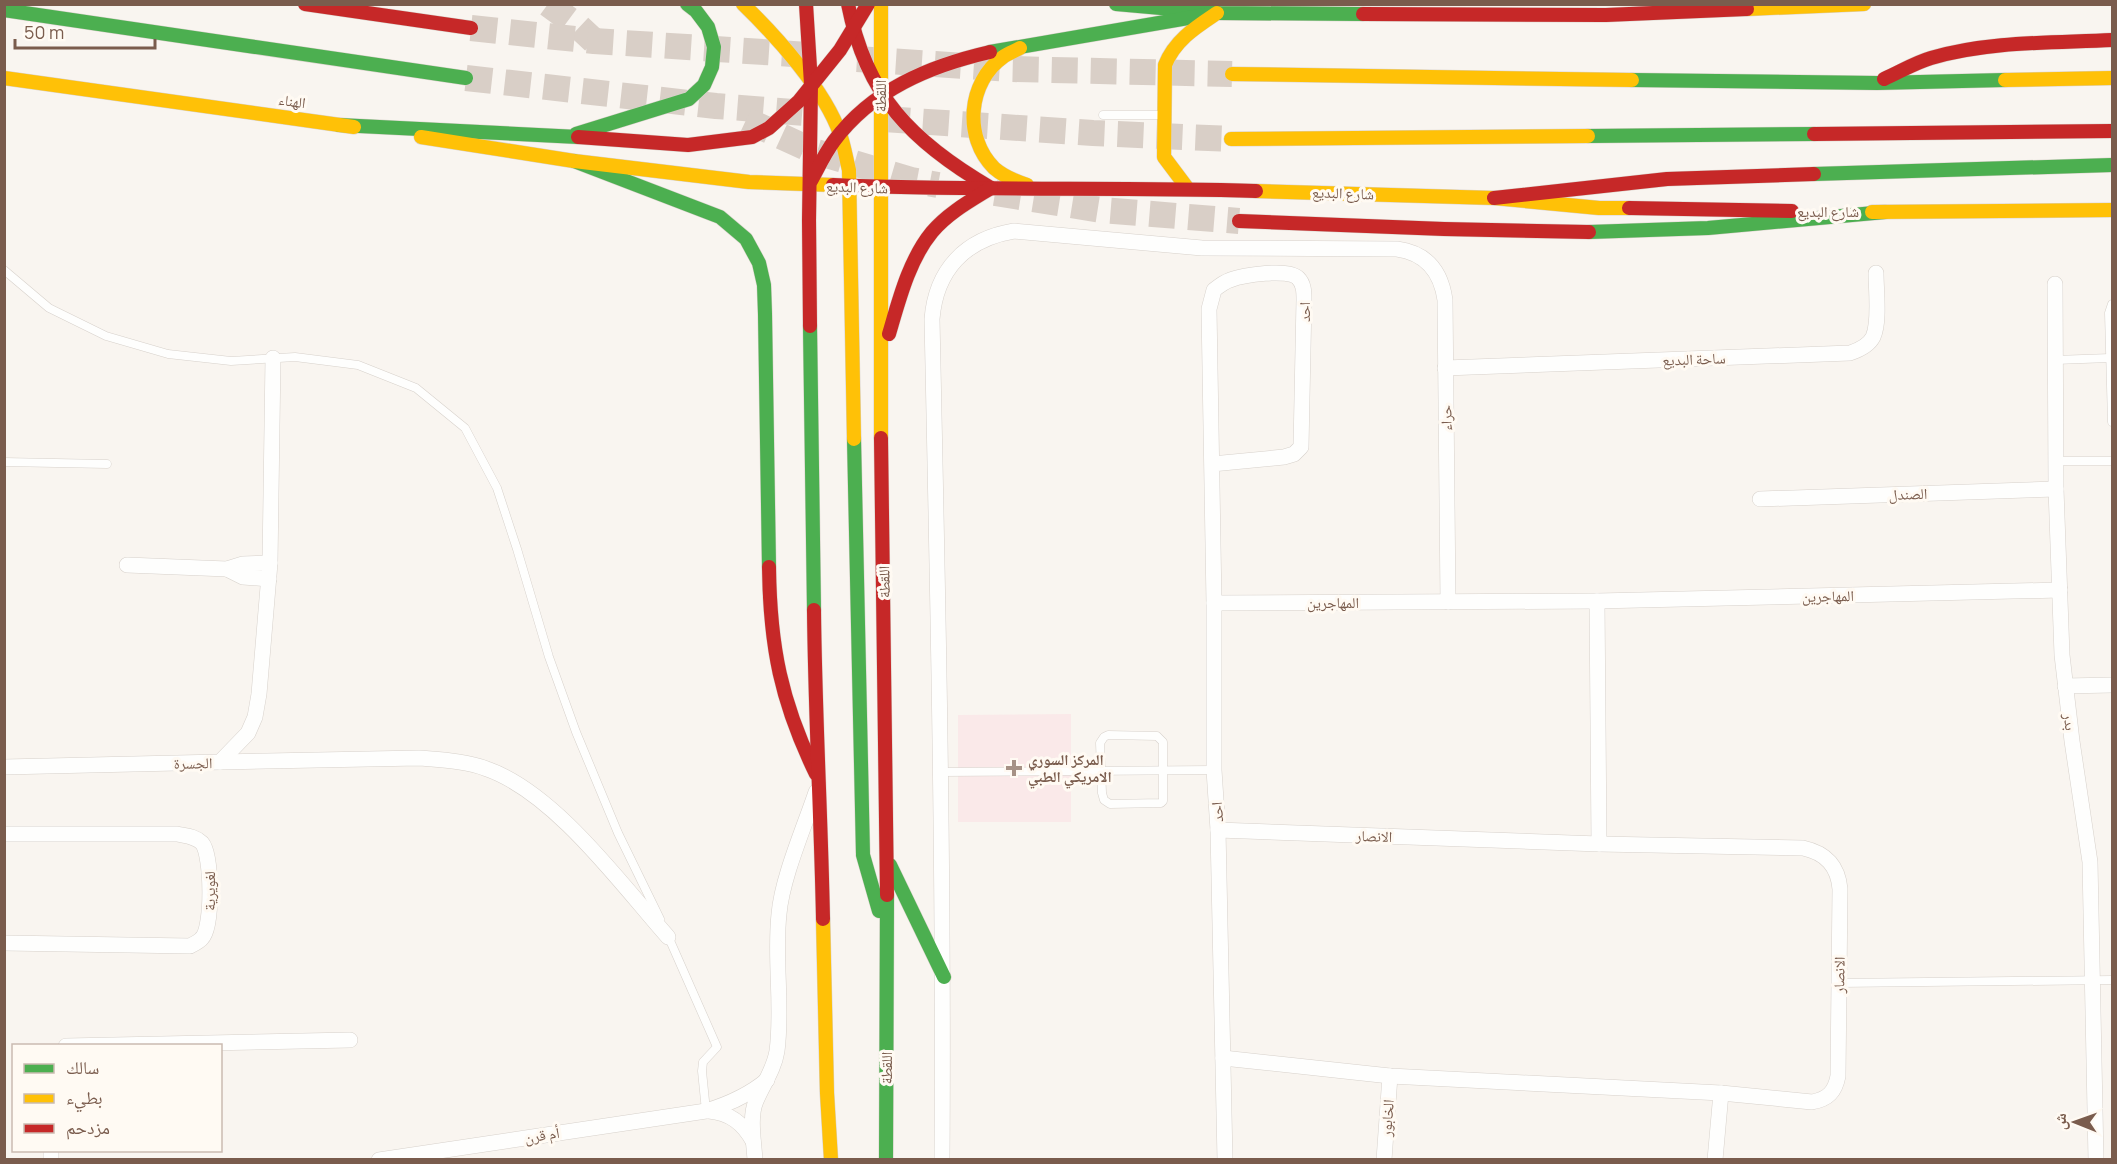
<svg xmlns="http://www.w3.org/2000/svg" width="2117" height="1164" font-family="Manrope,'Noto Naskh Arabic',sans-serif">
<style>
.medical{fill:#fae9e9}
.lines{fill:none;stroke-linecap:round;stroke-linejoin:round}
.highway-tunnel{stroke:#d9cfc7;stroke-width:26;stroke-dasharray:26 13;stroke-linecap:butt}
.lane-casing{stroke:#d7d1cb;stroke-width:9}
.street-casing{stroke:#d7d1cb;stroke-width:16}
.fast-casing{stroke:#d9d2cb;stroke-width:15}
.slow-casing{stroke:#d9d2cb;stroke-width:15}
.jam-casing{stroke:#d9d2cb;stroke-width:15}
.lane{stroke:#fefefd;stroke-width:8}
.street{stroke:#fefefd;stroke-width:15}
.fast{stroke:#4caf50;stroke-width:14}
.slow{stroke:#ffc107;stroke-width:14}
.jam{stroke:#c62828;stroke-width:14}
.poi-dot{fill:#a69286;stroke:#fffaf3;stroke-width:2}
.labels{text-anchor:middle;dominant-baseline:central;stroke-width:6;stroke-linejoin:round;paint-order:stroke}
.street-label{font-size:15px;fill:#7a5c4d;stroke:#fffaf3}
.poi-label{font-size:15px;font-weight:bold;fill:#7a5c4d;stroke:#fffaf3;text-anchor:start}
</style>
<rect width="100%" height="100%" fill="#f9f5f0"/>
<path class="medical" d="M1071 714V822H958V715Z"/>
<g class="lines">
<g class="highway-tunnel">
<path d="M548 4 578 26 594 41"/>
<path d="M471 28 594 41 809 55"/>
<path d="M857 59 1011 69 1232 74"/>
<path d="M466 78 716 106 806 113"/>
<path d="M884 119 1093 133 1231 139"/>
<path d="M746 120 813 151 911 180 938 185"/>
<path d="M995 193 1102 210 1239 221"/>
</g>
<defs>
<g id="lane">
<path d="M1103 115H1162"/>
<path d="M4 270 49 308 106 336 168 354 231 361 295 357 358 365 416 388 465 428 497 488 517 549 549 657 576 732 618 833 660 919"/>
<path d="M2112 304 2109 313 2112 422"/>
<path d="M2055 360 2110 358"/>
<path d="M2056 461H2112"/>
<path d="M4 462 107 464"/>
<path d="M1108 735 1157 736 1163 742V801L1161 803 1110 804 1104 800 1102 793 1100 743 1104 737Z"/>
<path d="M941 772 1214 770"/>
<path d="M668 936 717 1047 703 1062 702 1071 706 1111"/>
<path d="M1839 983 2112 980"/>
</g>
<g id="street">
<path d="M2055 284 2056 489 2062 655 2072 741 2090 862 2096 1160"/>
<path d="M1445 368 1850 353C1859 350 1869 345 1873 337 1880 322 1876 290 1876 273"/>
<path d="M1212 464 1284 457 1294 454 1301 447 1304 300C1304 292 1304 284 1298 278 1288 268 1243 275 1230 280 1224 282 1219 286 1214 290L1209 309 1214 603V770L1218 830 1225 1160"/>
<path d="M1760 499 2056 489"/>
<path d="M127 565 227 569 243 564 270 563"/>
<path d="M227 569 243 577 269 579"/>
<path d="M1597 601 1599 844"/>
<path d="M1214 603 1597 601 2060 590"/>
<path d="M2065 686 2112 685"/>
<path d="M220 762 419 758C441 760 466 761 487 769 555 793 621 884 668 937"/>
<path d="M4 767 220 762 248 733 255 717 259 694 270 563 273 358"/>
<path d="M1218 830 1599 844 1803 848C1826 853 1838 866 1840 889L1838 1076C1835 1092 1828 1099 1812 1102L1721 1093 1390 1076 1223 1058"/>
<path d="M4 834H177C186 836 195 836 202 843 212 855 213 927 202 938 200 941 194 944 190 946L4 943"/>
<path d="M66 1046 350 1040"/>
<path d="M709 1111C730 1113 743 1123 753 1141"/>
<path d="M51 1150V1160"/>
<path d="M379 1160 706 1111C729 1104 749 1095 767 1080"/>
<path d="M755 1160C754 1142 749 1117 756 1101 763 1084 774 1070 777 1051 783 1006 774 959 779 914 782 878 804 828 816 792"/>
<path d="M942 1160C944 879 938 599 932 319 936 270 965 239 1014 231L1202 248 1397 249C1426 253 1441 271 1445 300L1448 602"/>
<path d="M1384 1160 1390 1076"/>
<path d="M1715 1160 1721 1093"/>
</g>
<g id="fast">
<path d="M1116 4 1217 13 1363 14"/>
<path d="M4 10 466 78"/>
<path d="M990 52 1217 13"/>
<path d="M1632 80 1877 83 2005 80"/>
<path d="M339 125 578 137"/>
<path d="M576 134 689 99 704 85 712 67 714 47 708 27 696 11 687 4"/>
<path d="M1588 136 1814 134"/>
<path d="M574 161 720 217 746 239 759 263 764 285 765 314 769 567"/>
<path d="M1814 174 2112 165"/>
<path d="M1589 232 1708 228 1885 212"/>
<path d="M810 326 814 610"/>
<path d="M854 439 863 855 879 911"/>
<path d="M890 865 944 977"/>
<path d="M886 1160 887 895"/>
</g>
<g id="slow">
<path d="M743 4C776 36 825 90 840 134 844 145 846 158 849 170L854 439"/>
<path d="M881 4V438"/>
<path d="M1747 9 1864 4"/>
<path d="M1020 48C1015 51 1008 53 1003 57 968 82 963 137 994 168 1003 176 1015 181 1027 185"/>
<path d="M1232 74 1632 80"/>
<path d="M4 78 354 127"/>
<path d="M2005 80 2112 78"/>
<path d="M421 137 574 161 749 182 833 185"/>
<path d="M1231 139 1588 136"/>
<path d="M1188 189 1164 157 1165 65C1175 40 1196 27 1217 13"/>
<path d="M1256 191 1494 198 1599 208H1629"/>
<path d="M1872 212 2112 210"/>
<path d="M823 919 827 1093 831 1160"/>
</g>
<g id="jam">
<path d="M305 4 471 28"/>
<path d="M806 4 811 84 809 220 810 326"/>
<path d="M848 4C866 96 912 142 991 188"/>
<path d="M1363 14 1606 15 1747 9"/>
<path d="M1884 79C1900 72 1914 63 1931 58 1989 41 2052 43 2112 40"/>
<path d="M1814 134 2112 131"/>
<path d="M578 137 688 145 752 137 769 128 799 101 840 50 868 4"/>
<path d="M811 181C818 168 825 153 834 141 872 90 929 66 990 52"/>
<path d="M833 185C974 191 1115 187 1256 191"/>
<path d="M1494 198 1667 179 1814 174"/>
<path d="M1629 208 1792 211"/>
<path d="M1239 221 1444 229 1589 232"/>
<path d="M889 334C899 300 909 260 932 232 948 213 970 201 991 188"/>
<path d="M881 438 887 895"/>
<path d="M769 567C770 647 781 702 816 774"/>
<path d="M814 610C815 713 821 816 823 919"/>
</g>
</defs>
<use href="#lane" class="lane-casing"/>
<use href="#street" class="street-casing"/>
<use href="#fast" class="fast-casing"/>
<use href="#slow" class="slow-casing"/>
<use href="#jam" class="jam-casing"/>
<use href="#lane" class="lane"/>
<use href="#street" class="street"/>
<use href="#fast" class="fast"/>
<use href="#slow" class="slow"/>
<use href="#jam" class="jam"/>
</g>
<path class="poi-dot" d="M1011 759h6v6h6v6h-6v6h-6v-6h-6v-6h6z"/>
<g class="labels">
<g class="street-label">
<text transform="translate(880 96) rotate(-90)">اللقطة</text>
<text transform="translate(292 101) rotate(8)">الهناء</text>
<text transform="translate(857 187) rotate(2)">شارع البديع</text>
<text transform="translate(1343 193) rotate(2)">شارع البديع</text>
<text x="1828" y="211">شارع البديع</text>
<text transform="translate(1304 312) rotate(-90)">احد</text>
<text transform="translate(1694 359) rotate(-2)">ساحة البديع</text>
<text transform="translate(1446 418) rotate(-91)">حراء</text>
<text transform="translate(1908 494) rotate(-2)">الصندل</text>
<text transform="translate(884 582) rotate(-91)">اللقطة</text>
<text transform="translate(1828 596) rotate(-1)">المهاجرين</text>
<text x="1333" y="602">المهاجرين</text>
<text transform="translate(2070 722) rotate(83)">بدر</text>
<text transform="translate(193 763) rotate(-1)">الجسرة</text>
<text transform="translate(1217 812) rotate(-94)">احد</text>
<text transform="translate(1374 836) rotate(2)">الانصار</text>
<text transform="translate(209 891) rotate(-90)">لغويرية</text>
<text transform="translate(1839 975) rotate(-89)">الانصار</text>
<text transform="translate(886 1068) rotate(-90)">اللقطة</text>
<text transform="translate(1387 1118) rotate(-86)">الخابور</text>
<text transform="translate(542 1135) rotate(-9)">أم قرن</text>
</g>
<g class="poi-label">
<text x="1028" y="759">المركز السوري<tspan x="1028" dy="17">الامريكي الطبي</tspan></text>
</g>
</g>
<rect width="2117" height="1164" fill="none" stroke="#7a5c4d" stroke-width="12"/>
<rect x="12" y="1044" width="210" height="108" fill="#fffaf3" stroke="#cabbb1" stroke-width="1.5"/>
<rect x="24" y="1064" width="30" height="9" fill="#4caf50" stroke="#cabbb1" stroke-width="1.5"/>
<text x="66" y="1074" font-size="18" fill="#7a5c4d">سالك</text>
<rect x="24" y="1094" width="30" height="9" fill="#ffc107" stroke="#cabbb1" stroke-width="1.5"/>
<text x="66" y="1104" font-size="18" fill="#7a5c4d">بطيء</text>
<rect x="24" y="1124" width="30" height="9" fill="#c62828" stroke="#cabbb1" stroke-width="1.5"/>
<text x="66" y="1134" font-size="18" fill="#7a5c4d">مزدحم</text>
<g transform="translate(2075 1122) rotate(271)" stroke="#fffaf3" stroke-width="4.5" paint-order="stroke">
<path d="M0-4.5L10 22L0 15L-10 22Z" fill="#7a5c4d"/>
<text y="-9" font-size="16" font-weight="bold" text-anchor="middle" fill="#7a5c4d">ش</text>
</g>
<path d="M15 39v9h140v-9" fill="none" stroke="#7a5c4d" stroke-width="3"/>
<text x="24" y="39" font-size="18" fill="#7a5c4d" stroke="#fffaf3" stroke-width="4.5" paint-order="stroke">50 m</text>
</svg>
